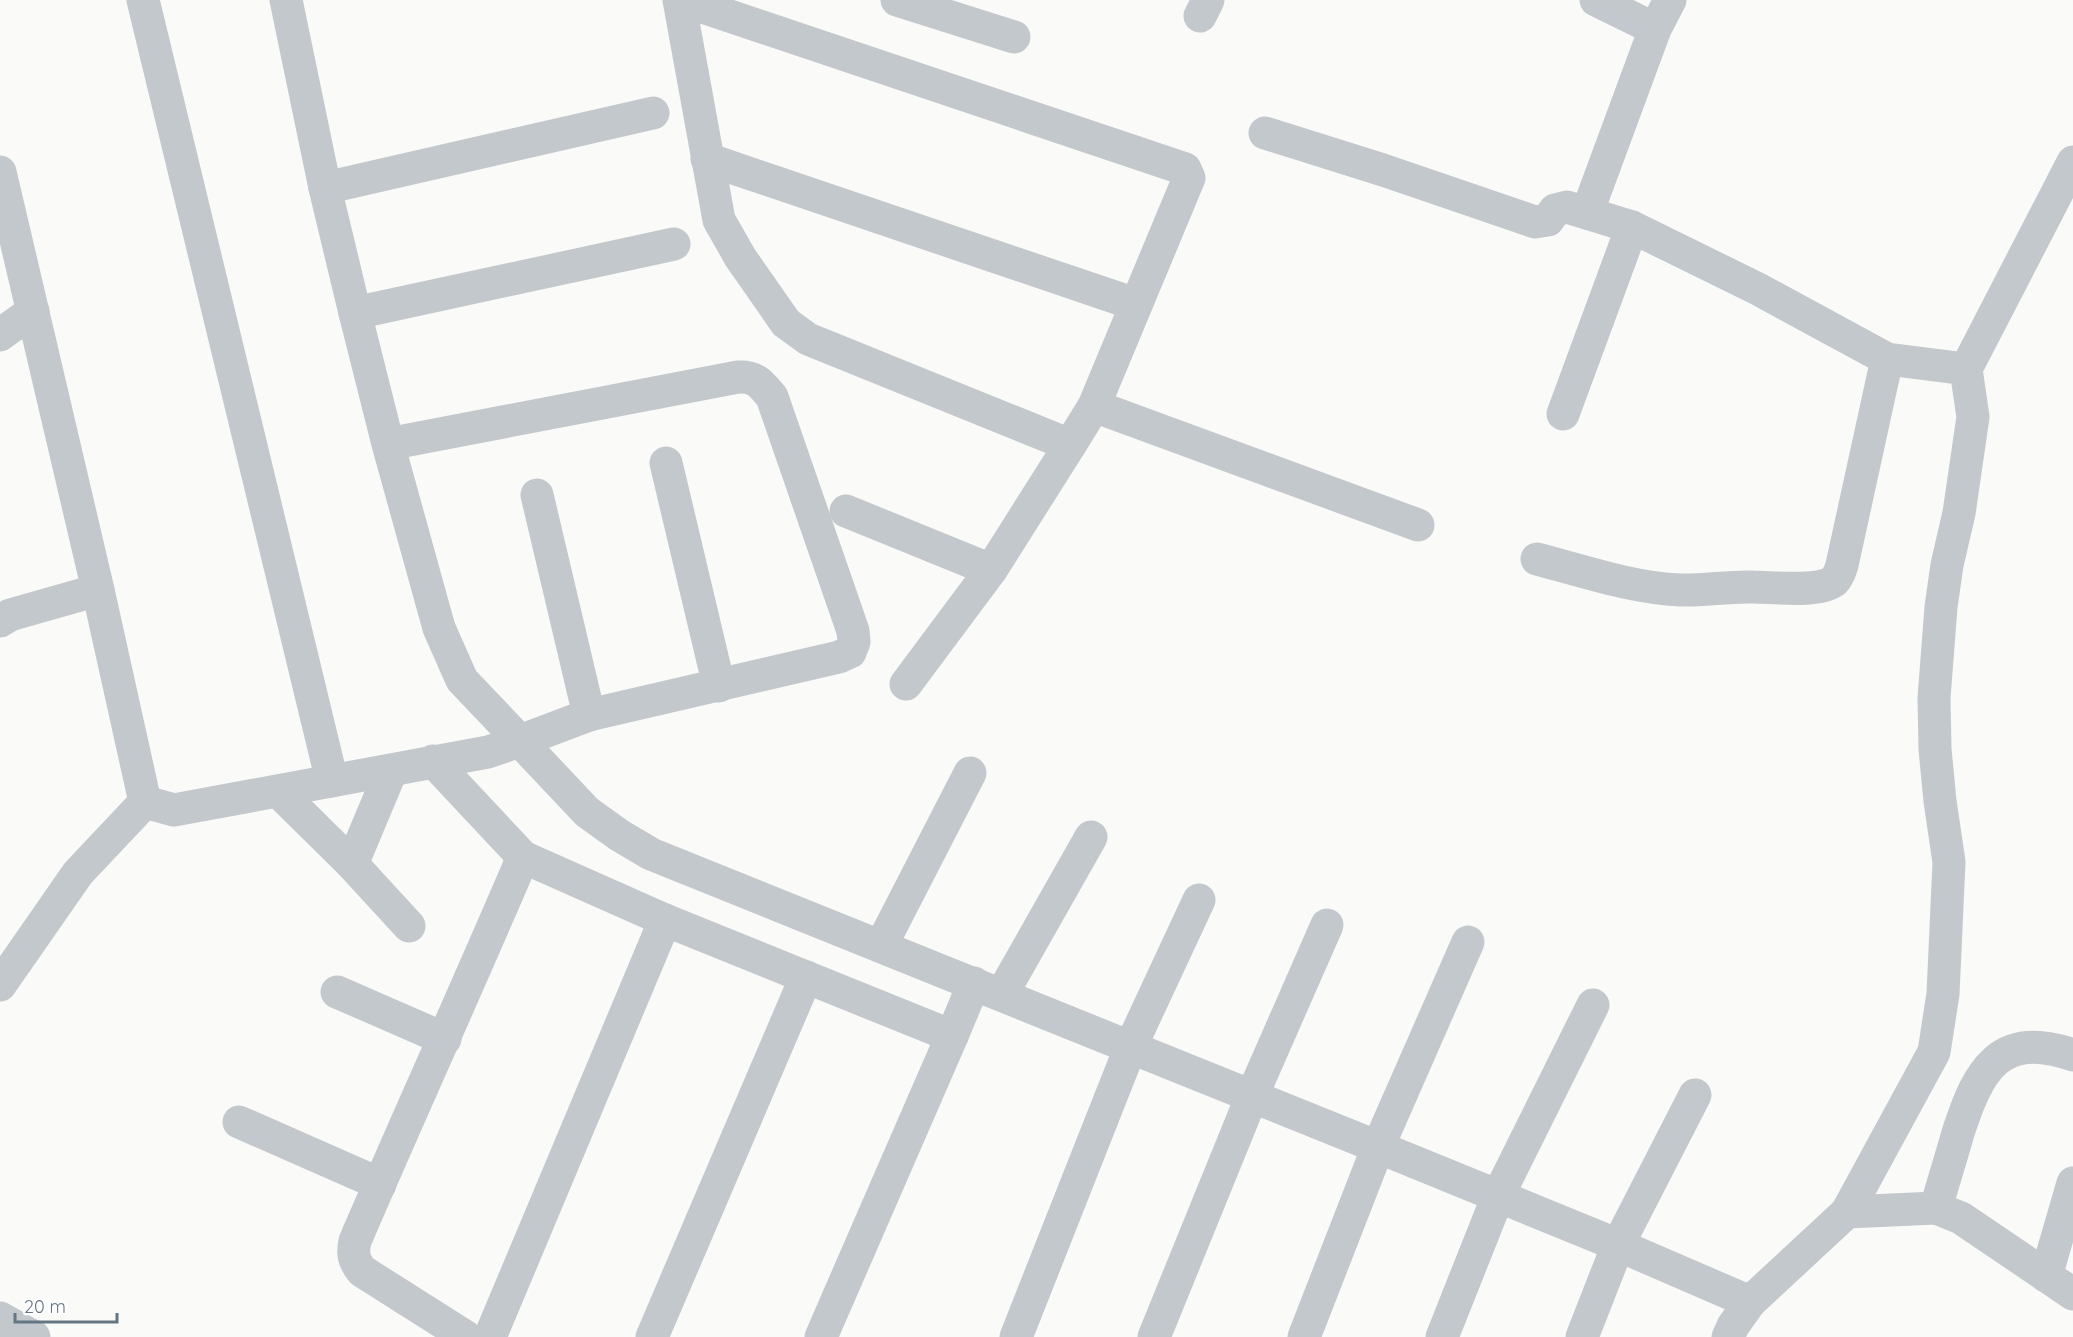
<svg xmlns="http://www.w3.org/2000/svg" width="2073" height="1337" font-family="Quicksand,sans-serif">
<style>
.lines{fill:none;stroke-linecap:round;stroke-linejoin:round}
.minor{stroke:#c3c8cc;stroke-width:33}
</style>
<rect width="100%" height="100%" fill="#fafaf8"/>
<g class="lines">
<g class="minor">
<path d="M143 0 332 781"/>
<path d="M286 0 325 188 355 313 388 444 439 628 462 680 520 741 589 715 839 657 850 652 854 642 853 631 772 397C761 384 756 376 738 377L388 444"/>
<path d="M679 0 719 220 740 257 786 323 808 339 1070 445 1094 406 1189 178 1185 169 682 0"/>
<path d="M897 0 1014 37"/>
<path d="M1596 0 1655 29"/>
<path d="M1200 16 1208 0"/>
<path d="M1265 133 1383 170 1535 222 1548 220 1555 210 1567 207 1632 227 1758 289 1887 359 1966 369"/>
<path d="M707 159 1135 304"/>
<path d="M0 172 98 590 145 802"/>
<path d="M325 188 653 113"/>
<path d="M1587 213 1655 29 1670 0"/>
<path d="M355 313 674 244"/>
<path d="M0 335 33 311"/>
<path d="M1094 406 1418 525"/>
<path d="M1563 414 1632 227"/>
<path d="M666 463 719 686"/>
<path d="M537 495 589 715"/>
<path d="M846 511 991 570"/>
<path d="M1537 559C1583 571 1632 588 1680 590 1704 591 1728 586 1753 587 1773 587 1818 593 1834 581 1839 576 1840 571 1842 565L1887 359"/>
<path d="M0 621 10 615 98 590"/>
<path d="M906 684 991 570 1070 445"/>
<path d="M433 761 523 857 665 920 952 1036 974 983"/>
<path d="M279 792 352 864 391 771"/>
<path d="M352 864 409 926"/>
<path d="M881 946 970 773"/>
<path d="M0 985 78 873 145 802 174 810 488 752 520 741 587 812 619 835 651 854 1378 1147 1618 1245 1750 1302 1847 1212 1936 1208 1961 1218 2073 1294"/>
<path d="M337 992 445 1039"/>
<path d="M1002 994 1091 837"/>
<path d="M239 1122 380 1184"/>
<path d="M1936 1208C1943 1183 1951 1158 1958 1133 1978 1071 1999 1029 2073 1055"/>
<path d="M1847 1212 1934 1052 1943 994 1949 862 1940 801 1935 749 1934 698 1941 607 1947 565 1959 513 1973 417 1966 369 2073 162"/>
<path d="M2046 1276 2073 1183"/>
<path d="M0 1318 34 1337"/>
<path d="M466 1337 362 1271C354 1261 352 1254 355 1241 410 1113 468 986 523 857"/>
<path d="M490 1337 665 920"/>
<path d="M652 1337 806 977"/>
<path d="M821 1337 952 1036"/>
<path d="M1016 1337 1131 1046 1199 900"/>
<path d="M1154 1337 1252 1096 1327 925"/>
<path d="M1304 1337 1378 1147 1468 942"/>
<path d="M1442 1337 1498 1196 1593 1005"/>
<path d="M1582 1337 1618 1245 1695 1095"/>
<path d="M1728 1337 1733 1326 1750 1302"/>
</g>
</g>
<path d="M15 1313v9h102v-9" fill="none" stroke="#657683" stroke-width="3"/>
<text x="24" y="1313" font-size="18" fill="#657683" stroke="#ffffff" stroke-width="4.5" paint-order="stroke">20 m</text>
</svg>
